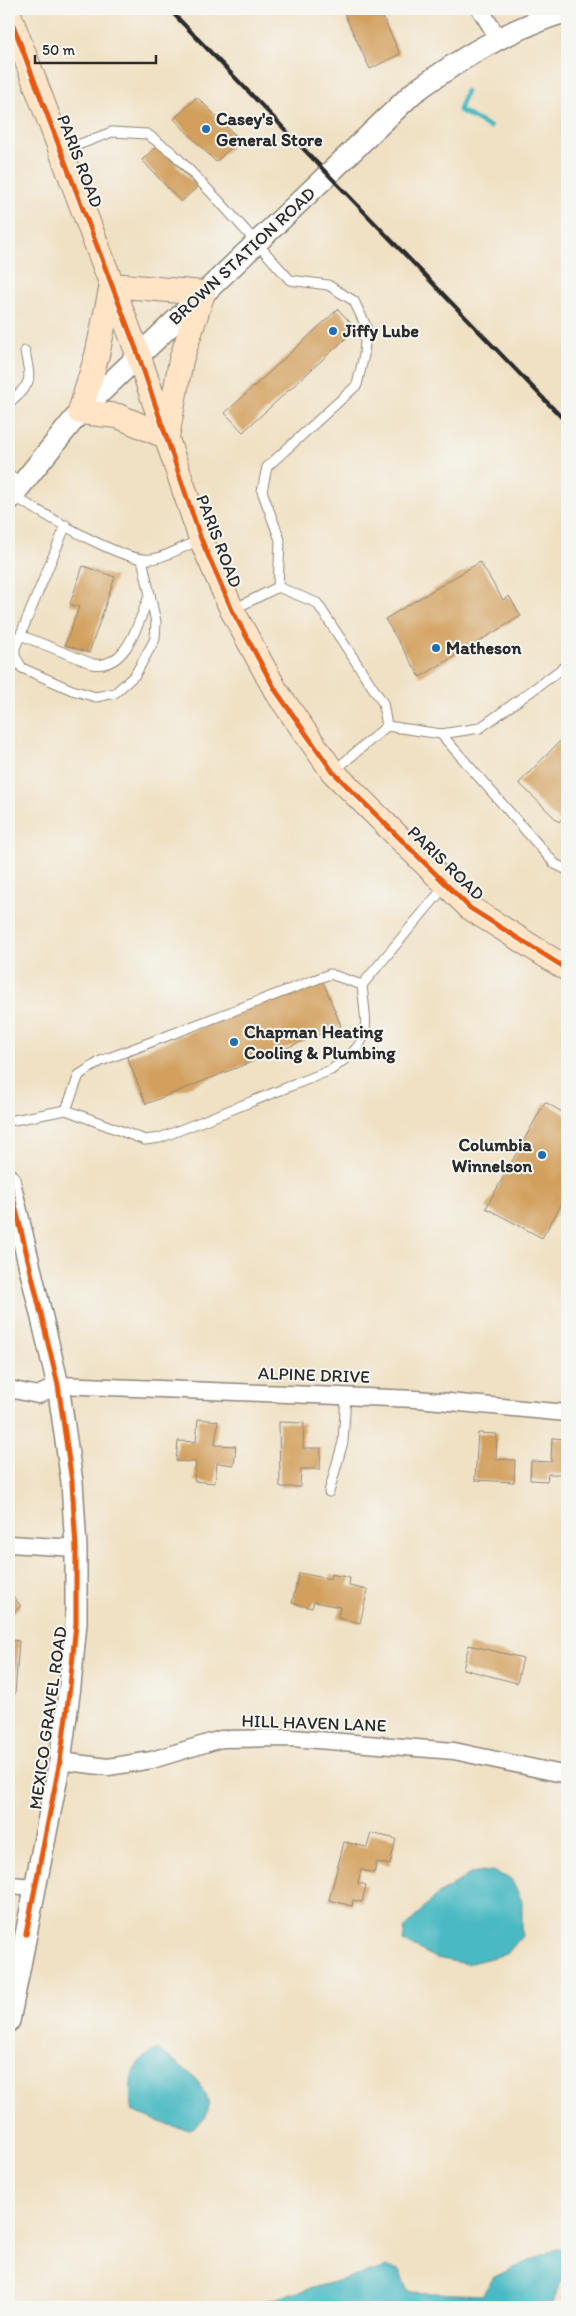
<svg xmlns="http://www.w3.org/2000/svg" width="576" height="2316" font-family="Itim,sans-serif">
<style>
.water{fill:#4ab9c3;stroke:#3a7277}
.lines{fill:none;stroke-linecap:round;stroke-linejoin:round}
.stream{stroke:#4ab9c3;stroke-width:5}
.building{fill:#d29f5c}
.service-casing{stroke:#8e8678;stroke-width:11}
.minor-casing{stroke:#8e8678;stroke-width:19}
.tertiary-casing{stroke:#8e8678;stroke-width:24}
.secondary-casing{stroke:#8e8678;stroke-width:26}
.service{stroke:#fff;stroke-width:9}
.minor{stroke:#fff;stroke-width:16}
.tertiary{stroke:#fff;stroke-width:21}
.secondary{stroke:#ffe4c6;stroke-width:24}
.rail{stroke:#2b2b2b;stroke-width:4}
.cycleway-casing{stroke:#f6f6f2;stroke-width:8}
.cycleway{stroke:#e8590c;stroke-width:5}
.poi-dot{fill:#1f6fb2;stroke:#f6f6f2;stroke-width:2}
.labels{text-anchor:middle;dominant-baseline:central;stroke-width:4;stroke-linejoin:round;paint-order:stroke}
.poi-label{font-size:18px;font-weight:bold;fill:#2b2b2b;stroke:#f6f6f2;text-anchor:start}
.street-label{font-size:18px;fill:#2b2b2b;stroke:#f6f6f2}
</style>
<rect width="100%" height="100%" fill="#f6f6f2"/>
<filter id="ink" filterUnits="userSpaceOnUse"><feTurbulence type="fractalNoise" baseFrequency=".02" numOctaves="2"/><feDisplacementMap in="SourceGraphic" scale="10" xChannelSelector="R" yChannelSelector="G"/><feConvolveMatrix kernelMatrix="1 2 1 2 8 2 1 2 1" color-interpolation-filters="sRGB"/></filter>
<filter id="wash" filterUnits="userSpaceOnUse"><feTurbulence type="fractalNoise" baseFrequency=".0096" numOctaves="4" result="noise"/><feDisplacementMap in="SourceGraphic" scale="20" xChannelSelector="R" yChannelSelector="G"/><feGaussianBlur stdDeviation="1.12" result="paint"/><feColorMatrix in="noise" values="0 0 0 0 0 0 0 0 0 0 0 0 0 0 0 0 0 1.4 0 .05"/><feComposite in="paint" operator="in"/></filter>
<g filter="url(#wash)">
<rect width="100%" height="100%" fill="#f0e1c4"/>
<g class="water">
<path d="M492 1871 511 1879 522 1901V1936L507 1954 467 1964 436 1958 403 1941 405 1928 434 1897 470 1874Z"/>
<path d="M157 2050C177 2061 223 2093 204 2119 201 2123 195 2128 188 2129 176 2129 145 2117 133 2111 127 2085 130 2060 157 2050Z"/>
<path d="M556 2249H567V2281H560L552 2307H261L258 2303 388 2267 399 2270 408 2292 482 2295 494 2277Z"/>
</g>
<g class="lines">
<path class="stream" d="M466 91 459 110 490 127"/>
</g>
<g id="blocks">
<g class="building">
<path d="M352 9H379L400 54 370 69 344 13Z"/>
<path d="M197 97 239 139 216 162 174 119Z"/>
<path d="M158 145 197 187 181 202 142 160Z"/>
<path d="M9 207 13 217 9 219Z"/>
<path d="M338 309 356 329 243 432 225 413Z"/>
<path d="M480 562 503 600 509 596 521 616 420 677 385 619Z"/>
<path d="M83 566 115 577 89 653 65 645 79 607 70 604Z"/>
<path d="M567 734V813L559 822 519 783Z"/>
<path d="M322 979 341 1026 146 1104 127 1057Z"/>
<path d="M545 1102 567 1115V1195L542 1238 486 1208Z"/>
<path d="M198 1419 218 1421 215 1445 236 1446 234 1465 217 1463 215 1483 194 1481 196 1462 176 1461 178 1441 196 1442Z"/>
<path d="M279 1422 304 1423 303 1448H321L320 1469H301L300 1487H280Z"/>
<path d="M478 1433 497 1434 496 1459 515 1460 514 1482 475 1480Z"/>
<path d="M552 1438 567 1439V1474H548L547 1481 530 1480 531 1461 551 1462Z"/>
<path d="M299 1573 330 1579 331 1574 350 1578 349 1586 368 1590 360 1623 338 1618 340 1607 314 1602 312 1608 292 1603Z"/>
<path d="M9 1591 21 1606 9 1616Z"/>
<path d="M9 1640 19 1641 15 1694H9Z"/>
<path d="M469 1645 523 1658 517 1683 463 1669Z"/>
<path d="M371 1833 396 1839 390 1865 377 1862 374 1873 361 1870 358 1883 366 1885 362 1902 353 1900 352 1906 329 1900 344 1842 367 1847Z"/>
</g>
</g>
</g>
<g filter="url(#ink)">
<use href="#blocks" fill-opacity="0" stroke="#8e8678" stroke-width="1"/>
<g class="lines">
<defs>
<g id="service">
<path d="M62 151 112 132 147 134 173 153 220 202 290 280 328 285 354 301 366 326 364 355 357 385 267 467 262 491 280 540 278 587 232 610"/>
<path d="M9 403C33 381 31 383 25 351"/>
<path d="M9 475 21 484"/>
<path d="M13 496C42 512 121 563 151 559 165 558 187 545 201 539"/>
<path d="M66 525 15 648V656L22 668 72 690 96 697 115 693 135 675 155 639 156 622 142 559"/>
<path d="M278 587 317 603 383 703 387 726 334 771"/>
<path d="M20 635 93 664C128 670 139 619 150 594"/>
<path d="M387 726 441 734 480 728 563 668H567"/>
<path d="M441 734 555 864 567 870"/>
<path d="M66 1110 79 1075 101 1061 330 974 362 985"/>
<path d="M9 1121 66 1110 145 1140 160 1138 331 1070C373 1039 367 1034 362 985L446 885"/>
<path d="M329 1492 343 1442 346 1396"/>
</g>
<g id="minor">
<path d="M480 9 498 38"/>
<path d="M9 1389 38 1395 58 1385 417 1399 567 1413"/>
<path d="M9 1544 76 1548"/>
<path d="M60 1761 108 1767 152 1760 221 1739 292 1738 454 1751 567 1775"/>
<path d="M9 1885 35 1887"/>
</g>
<g id="tertiary">
<path d="M9 500 80 412 413 93C464 56 507 30 567 11"/>
<path d="M9 1180 58 1385 72 1482 76 1548V1623L70 1686 60 1761 9 2021"/>
</g>
<g id="secondary">
<path d="M9 14 138 354 201 539 232 610 276 691 333 772 470 908 567 969"/>
<path d="M112 285 203 293 181 360 167 437 118 416 80 412 97 355Z"/>
</g>
</defs>
<use href="#service" class="service-casing"/>
<use href="#minor" class="minor-casing"/>
<use href="#tertiary" class="tertiary-casing"/>
<use href="#secondary" class="secondary-casing"/>
<use href="#service" class="service"/>
<use href="#minor" class="minor"/>
<use href="#tertiary" class="tertiary"/>
<use href="#secondary" class="secondary"/>
<path class="rail" d="M169 9 567 423"/>
<defs>
<g id="cycleway">
<path d="M9 14 138 354 201 539 232 610 276 691 333 772 470 908 567 969"/>
<path d="M9 1180 58 1385 72 1482 76 1548V1623L70 1686 60 1761 26 1934"/>
</g>
</defs>
<use href="#cycleway" class="cycleway-casing"/>
<use href="#cycleway" class="cycleway"/>
</g>
</g>
<g class="poi-dot">
<circle cx="206" cy="129" r="5"/>
<circle cx="333" cy="331" r="5"/>
<circle cx="436" cy="648" r="5"/>
<circle cx="234" cy="1042" r="5"/>
<circle cx="542" cy="1155" r="5"/>
</g>
<g class="labels">
<g class="poi-label">
<text x="216" y="119">Casey's<tspan x="216" dy="21">General Store</tspan></text>
<text x="343" y="331">Jiffy Lube</text>
<text x="446" y="648">Matheson</text>
<text x="244" y="1032">Chapman Heating<tspan x="244" dy="21">Cooling &amp; Plumbing</tspan></text>
<text x="532" y="1145" text-anchor="end">Columbia<tspan x="532" dy="21">Winnelson</tspan></text>
</g>
<g class="street-label">
<text transform="translate(80 161) rotate(69)">PARIS ROAD</text>
<text transform="translate(242 256) rotate(-43)">BROWN STATION ROAD</text>
<text transform="translate(219 541) rotate(69)">PARIS ROAD</text>
<text transform="translate(446 863) rotate(44)">PARIS ROAD</text>
<text transform="translate(314 1375) rotate(2)">ALPINE DRIVE</text>
<text transform="translate(48 1718) rotate(-82)">MEXICO GRAVEL ROAD</text>
<text transform="translate(314 1723) rotate(2)">HILL HAVEN LANE</text>
</g>
</g>
<rect width="576" height="2316" fill="none" stroke="#f6f6f2" stroke-width="30"/>
<path d="M35 55v8h121v-8" fill="none" stroke="#2b2b2b" stroke-width="2.5"/>
<text x="42" y="55" font-size="15" fill="#2b2b2b" stroke="#f6f6f2" stroke-width="4" paint-order="stroke">50 m</text>
</svg>
